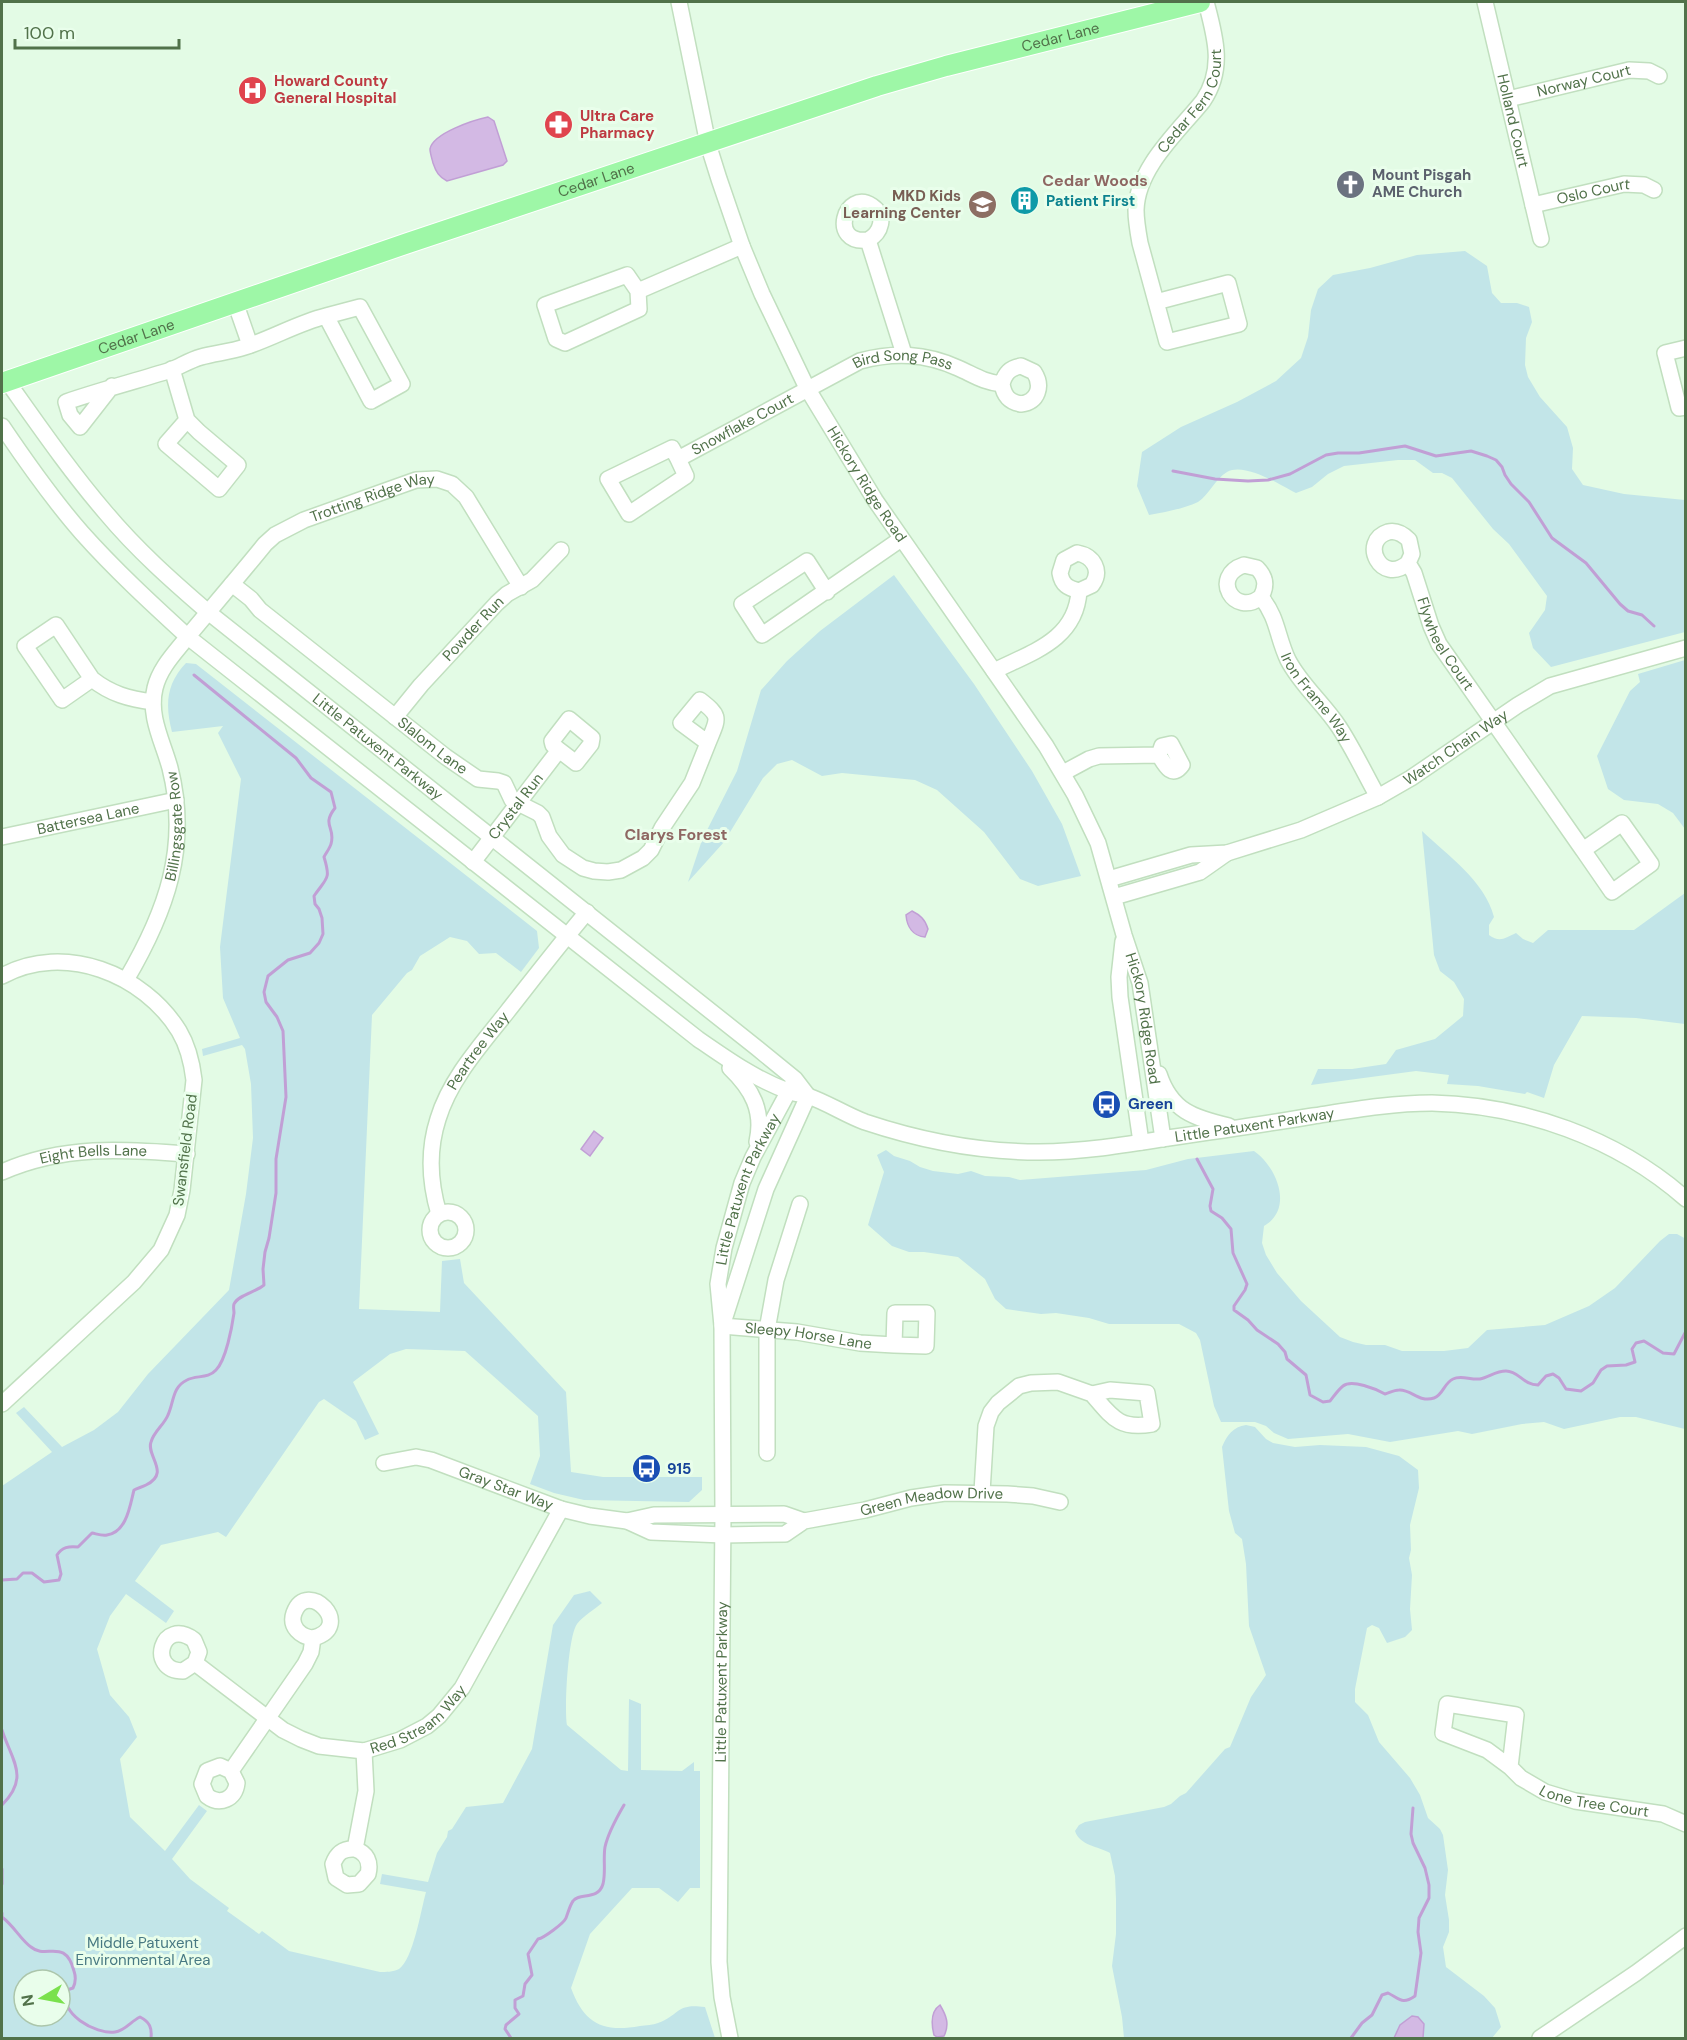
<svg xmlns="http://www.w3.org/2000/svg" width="1687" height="2040" font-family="'DM Sans',sans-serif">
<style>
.green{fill:#c2e5e8;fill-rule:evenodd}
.water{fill:#d3b9e4;stroke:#c19fd5;stroke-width:1.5}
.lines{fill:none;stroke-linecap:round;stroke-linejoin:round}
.stream{stroke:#c19fd5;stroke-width:3}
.minor-casing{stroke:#c1dfbf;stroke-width:18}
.major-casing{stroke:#fff;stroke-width:22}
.minor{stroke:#fff;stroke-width:15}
.major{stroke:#9ef7a7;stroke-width:20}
.labels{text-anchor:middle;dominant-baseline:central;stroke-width:6;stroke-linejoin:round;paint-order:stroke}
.street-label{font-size:15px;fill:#51724a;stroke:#e9feeb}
.health-label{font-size:15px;font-weight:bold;fill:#be3a42;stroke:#e9feeb;text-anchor:start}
.worship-label{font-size:15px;font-weight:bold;fill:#5b616d;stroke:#e9feeb;text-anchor:start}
.education-label{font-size:15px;font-weight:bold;fill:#785e54;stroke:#e9feeb;text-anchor:end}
.culture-label{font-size:15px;font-weight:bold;fill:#0d838f;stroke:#e9feeb;text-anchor:start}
.transit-label{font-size:15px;font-weight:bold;fill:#164399;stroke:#e9feeb;text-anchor:start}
.park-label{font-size:15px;fill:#487983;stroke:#e9feeb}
.neighbourhood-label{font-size:16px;font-weight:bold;fill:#8e6762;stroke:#e9feeb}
</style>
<rect width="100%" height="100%" fill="#e3fbe5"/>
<g class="green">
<path d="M1465 251 1487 266 1492 293 1501 303H1517L1529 307 1532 322 1526 338 1525 365 1528 377 1540 397 1567 427 1573 448 1572 469 1583 485 1624 494 1685 500V632L1551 667 1533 648 1529 633 1545 610 1547 596 1509 544 1493 529 1452 478 1442 473H1433L1415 460H1398L1344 466 1328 474 1312 487 1296 493C1280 485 1245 462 1227 472 1215 479 1209 495 1198 502 1183 509 1165 512 1149 515L1137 486 1142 452 1181 427 1237 402 1276 381 1301 358 1308 337 1311 310 1318 289 1333 275 1370 268 1417 255Z"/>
<path d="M894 575 974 684 1032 771 1062 824 1081 876 1038 886 1020 879 984 832 937 790 915 780 842 773 822 776 792 760 777 764 763 778 724 842 688 882 702 840 737 771 761 690 787 661 820 631Z"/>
<path d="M1685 660H1686L1685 829 1673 813 1658 804 1624 800 1608 789 1597 756 1630 691 1640 682 1638 674Z"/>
<path d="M186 663 196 664 537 931 539 948 521 972 496 953 479 954 467 941 450 937 420 956 412 970 407 973 372 1015 359 1309 440 1312 442 1261 460 1259 464 1283 566 1392 571 1472 603 1477H702V1490L689 1502 584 1500 554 1493 530 1484 540 1456 538 1416 465 1351 406 1349 390 1354 353 1382 379 1434 365 1440 356 1421 324 1399 319 1402 226 1537 218 1532 161 1545 135 1581 174 1611 166 1623 126 1594 110 1616 97 1649 110 1695 129 1717 137 1737 120 1759 130 1817 165 1851 199 1805 207 1811 172 1859 190 1879 229 1908 227 1911 259 1934 262 1931 289 1951 380 1972C386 1972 393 1972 399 1969 413 1960 421 1910 426 1892L380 1884 382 1874 428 1882 437 1853 447 1837 448 1831 452 1829 466 1807 503 1803 532 1749 553 1625 574 1595 590 1591 602 1603C595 1609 583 1616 577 1624 568 1636 564 1709 567 1725L621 1770 628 1771 629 1699 641 1704V1770L682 1771 694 1762V1771H700V1888H690L678 1902 659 1888H632L590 1934 571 1988C584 2023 602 2033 640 2026 646 2025 653 2025 658 2023 681 2014 676 2003 705 2007L715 2038H2V1486L52 1452 16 1413 24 1407 62 1447 94 1430 118 1412 148 1374 229 1290 246 1194 253 1138 251 1084 245 1049 242 1045 203 1056 202 1049 240 1038 223 998 220 947 241 779 218 733 223 726 172 732C165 705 166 684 186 663ZM24 1980H60V2016H24Z"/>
<path d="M1422 831C1447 855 1485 881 1494 917L1489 925V935C1500 943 1505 938 1516 933L1523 939 1533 943 1548 930H1634L1685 893V1024L1636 1018 1582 1016 1554 1065 1544 1098 1527 1092 1525 1094 1478 1086 1447 1084 1449 1075 1416 1071 1311 1085 1318 1069H1352L1386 1064 1396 1050 1435 1039 1463 1016 1464 999 1454 982 1440 971 1434 955Z"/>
<path d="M886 1150 894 1156 910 1161 920 1167 933 1171 958 1174 971 1171 985 1176 1009 1177 1020 1180 1146 1170 1188 1159 1254 1151C1277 1167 1294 1209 1264 1226L1262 1243 1266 1255 1277 1273 1301 1301 1340 1337 1353 1342 1366 1345H1385L1402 1351H1444L1468 1348 1487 1330 1545 1325 1589 1306 1615 1288 1660 1241 1669 1234H1677L1686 1239 1685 1429 1636 1417H1620L1564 1429 1544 1422 1522 1424 1472 1434 1458 1431 1390 1442 1348 1434 1288 1439 1274 1433 1266 1426 1255 1422H1221L1214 1406 1200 1340 1196 1333 1179 1324H1109L1089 1318 1056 1313 1041 1314 1006 1309 995 1299 985 1279 958 1257 924 1252H909L892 1246 868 1225 884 1172 877 1155Z"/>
<path d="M1246 1425 1255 1427 1266 1439 1273 1443 1295 1447 1320 1445 1366 1447 1399 1456 1418 1470 1419 1488 1410 1525 1411 1550 1409 1558 1412 1575 1410 1609 1412 1630 1405 1637 1387 1643 1379 1628 1372 1625 1367 1628 1355 1689V1702L1368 1715 1379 1742 1410 1778 1420 1795 1428 1818 1440 1829 1443 1835 1448 1870 1445 1895 1449 1920V1932L1443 1947 1446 1967 1484 1996 1495 2008 1501 2027 1492 2038H1124L1122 2017 1112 1966 1116 1934V1899L1115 1876 1110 1853C1098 1846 1080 1846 1075 1831L1079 1825 1085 1822 1164 1807 1171 1804 1180 1796 1186 1793 1225 1749 1230 1747 1251 1697 1266 1675 1249 1626 1246 1564 1242 1539 1235 1533 1229 1511 1222 1447C1227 1435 1233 1427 1246 1425Z"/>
</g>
<g class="water">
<path d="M488 117 494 121 507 161 503 165 447 181C439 177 436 172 433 163 432 159 430 153 430 149 433 133 474 120 488 117Z"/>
<path d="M912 911C920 915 925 919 928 929L925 937C913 936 907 927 906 915Z"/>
<path d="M594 1131 603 1138 590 1156 581 1149Z"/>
<path d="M940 2005C946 2015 950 2024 944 2036L937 2037 934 2035C931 2023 931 2011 940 2005Z"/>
<path d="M1412 2016 1418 2017 1424 2024 1423 2038H1394L1400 2025Z"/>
</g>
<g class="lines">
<g class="stream">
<path d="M1173 471 1215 479 1248 481 1268 480 1290 474 1326 455 1338 453H1359L1405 446 1436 456 1471 451 1487 456 1496 460 1502 467 1505 475 1511 484 1529 502 1552 538 1586 563 1620 604 1628 611 1642 615 1654 626"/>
<path d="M1197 1159 1213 1189 1210 1206 1211 1211 1222 1218 1231 1229 1233 1253 1247 1284 1245 1290 1234 1306V1310L1248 1320 1257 1330 1278 1344 1285 1352 1287 1359 1306 1375 1310 1395 1323 1402 1330 1401C1334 1396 1338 1390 1343 1386 1352 1379 1376 1389 1385 1394 1389 1393 1394 1390 1399 1390 1411 1389 1419 1403 1434 1398 1443 1395 1444 1383 1453 1379 1461 1375 1470 1380 1480 1379 1489 1377 1496 1371 1506 1371 1519 1371 1523 1385 1538 1385L1546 1376 1553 1374 1559 1378 1566 1389 1581 1391 1593 1383 1601 1370 1607 1366 1626 1365 1635 1362 1632 1349 1636 1343 1644 1341 1663 1353 1674 1354 1686 1331"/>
<path d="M2 1580 17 1579 23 1573H32L44 1582 59 1580 61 1574 57 1555C62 1547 69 1546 78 1547L92 1533C97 1534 102 1536 107 1535 127 1532 130 1505 134 1490 138 1488 142 1487 146 1485 171 1473 146 1456 151 1442 154 1431 164 1425 168 1415 174 1402 172 1387 187 1380 196 1375 208 1379 216 1370 226 1360 232 1327 234 1313 234 1310 233 1307 234 1304 238 1295 256 1292 264 1285L263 1269 265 1252 269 1238 276 1193V1159L286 1097 283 1031 277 1017 266 1002 264 992 268 976 288 960 310 953 319 943 323 934 322 918 319 909 315 904 314 896C327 877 331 880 324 857 326 853 330 848 331 844 336 827 321 826 335 808L331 792 311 778 296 758 194 675"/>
<path d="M2 1730C12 1761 30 1777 2 1805"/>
<path d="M2 1869V1884"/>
<path d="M2 1913V1917C14 1926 21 1940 31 1947 46 1960 65 1937 74 1971 76 1977 76 1982 73 1988L67 1990C57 2013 96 2035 115 2032 125 2031 131 2021 140 2017 150 2022 152 2028 151 2038"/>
<path d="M511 2038 505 2029 506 2025 519 2014 515 2008V2000L523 1996 525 1984 532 1975 528 1954 538 1939C544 1938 564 1923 566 1918 568 1913 570 1905 573 1901 579 1892 598 1901 603 1884 606 1872 603 1859 605 1847 608 1833 617 1817 624 1805"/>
<path d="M1351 2038 1362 2023 1372 2015 1382 1995 1388 1993C1400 1999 1402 2005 1415 1996L1421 1953 1418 1932 1419 1918 1429 1898V1885L1425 1868 1413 1843 1411 1834 1413 1808"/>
</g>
<defs>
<g id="minor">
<path id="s1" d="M679 2 708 144 719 179 742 246 762 294 807 388 875 500 1046 746 1075 795 1098 843 1124 935 1140 983 1163 1139"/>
<path id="s2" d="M1485 2 1541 239"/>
<path id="s3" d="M1508 99 1629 70 1649 71 1659 76"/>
<path id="s4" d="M1533 205 1624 184 1644 185 1654 190"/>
<path d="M868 240C828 245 845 188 872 206 887 216 881 233 868 240L904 354"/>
<path d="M638 291 639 309 565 343 556 339 545 305 627 275 638 291 742 246"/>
<path d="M235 302 250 345"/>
<path id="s5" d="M1156 302 1228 283 1239 324 1167 342 1140 243C1138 232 1136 221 1136 210 1137 168 1178 132 1203 101 1225 69 1215 36 1206 2"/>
<path d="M1686 348 1665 353 1679 408 1686 407"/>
<path d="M172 369 187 420 199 432 238 465 219 489 166 444 187 420"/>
<path id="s6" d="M7 381C39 426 70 471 106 513 137 550 172 581 208 612L757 1048 795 1079 808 1096"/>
<path d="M112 386 80 427 70 415 66 402C101 390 136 381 171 370 181 366 190 360 201 357 215 353 230 352 245 347 273 338 298 323 326 316L371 401 402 384 360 307 326 316"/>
<path id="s7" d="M2 426C27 463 53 500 82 533 115 570 152 604 188 637L698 1039C727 1059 755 1079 788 1091 794 1094 802 1094 808 1096 828 1103 846 1115 865 1122 922 1141 979 1152 1039 1152 1083 1152 1125 1145 1168 1138 1217 1131 1265 1124 1313 1116 1352 1110 1392 1103 1432 1103 1523 1105 1617 1138 1686 1199"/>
<path id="s8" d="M678 459 686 476 629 514 608 479 672 448 678 459 860 361C894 352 925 353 958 368 974 375 983 382 1002 384 1005 373 1010 368 1021 366L1034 372C1043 386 1038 402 1021 404 1009 402 1004 396 1002 384"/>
<path id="s9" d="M1408 563C1381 586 1359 541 1388 532 1396 530 1403 534 1409 540L1412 554 1408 563 1414 573 1431 626 1439 644 1583 850 1622 823 1651 864 1612 892 1583 850"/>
<path id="s10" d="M232 584 251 599 260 610 446 757 478 779 498 781 504 783 512 800 538 813 542 817 549 836 563 855 583 868 594 871 608 872 621 870 643 858 651 850 662 828 692 783 708 743 681 723 700 700C722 717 718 718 708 743"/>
<path d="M827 592 807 561 742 604 762 635 901 539"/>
<path id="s11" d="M1261 597C1267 586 1266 577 1257 568L1244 565C1210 576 1234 618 1261 597 1278 618 1277 637 1288 660 1301 685 1324 704 1339 727 1354 750 1365 774 1378 797"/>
<path d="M994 671C1032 652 1076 640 1079 591 1068 588 1062 585 1060 573L1064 560 1077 553C1094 556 1102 571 1092 585L1079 591"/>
<path d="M92 679 56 625 25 646 62 700 92 679C111 694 129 699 153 702"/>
<path id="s12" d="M395 717 421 685 497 603 507 594 532 580 561 550"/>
<path d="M1063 773 1089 759 1099 756 1159 755C1165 765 1172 779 1182 765L1171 744 1162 746 1159 755"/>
<path id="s13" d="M2 837 176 800"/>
<path id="s14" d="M473 862 559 750 576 763 591 744 592 738 569 719 552 741 553 745 559 750"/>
<path id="s15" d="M1109 879 1191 855 1227 853 1301 830 1378 797 1411 778 1518 705 1550 686 1686 648"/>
<path d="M1114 897 1200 872 1227 853"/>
<path d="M1123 941 1119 977 1120 997 1141 1142"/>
<path d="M2 976C64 942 144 974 179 1031 188 1046 192 1063 194 1080L182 1190 177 1215 161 1250 134 1282 2 1404"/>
<path id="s16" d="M126 980C166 912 190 847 170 768 163 742 148 716 155 688 160 667 176 652 189 635 214 605 240 575 265 544L275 535 304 520 416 480 437 479 452 484 466 497 521 587"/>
<path d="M730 1068C752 1089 764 1111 757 1142"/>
<path d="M1159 1074C1171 1111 1194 1118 1229 1126"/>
<path id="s17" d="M2 1172C63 1145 123 1149 187 1154"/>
<circle cx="448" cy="1230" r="18"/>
<path id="s18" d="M439 1214C430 1184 428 1150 438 1119 450 1079 481 1045 507 1012 533 979 559 945 587 912"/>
<path d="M724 1320 766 1189 808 1096"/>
<path id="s19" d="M722 1326 797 1332 860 1343 894 1345 895 1313H927L926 1346 894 1345"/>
<path d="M767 1453V1330L776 1280 800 1204"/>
<path id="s20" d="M384 1463 416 1457 431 1460 561 1509 590 1516 627 1521 651 1532 723 1535 785 1534 804 1521 865 1510 911 1498 945 1493 1007 1494 1033 1496 1060 1502"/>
<path d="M982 1492 986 1426 991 1412 998 1403 1019 1386 1031 1383 1058 1382 1092 1394 1110 1390 1147 1393 1152 1424C1119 1430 1112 1417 1092 1394"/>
<path d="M627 1521 654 1515 784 1514 804 1521"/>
<path id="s21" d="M195 1663 183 1671C146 1671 162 1616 194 1640L199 1652 195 1663 283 1730 301 1739 319 1746 364 1751 400 1740 427 1726 439 1716 462 1688 561 1509"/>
<path id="s22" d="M1510 1767 1516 1715 1447 1704 1443 1733 1487 1750 1510 1767 1521 1778 1545 1792 1575 1801 1663 1814 1686 1824"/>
<path d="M231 1771 237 1783C235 1799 220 1806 207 1796L202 1784 207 1771 220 1766 231 1771 305 1664 311 1652 313 1638C301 1637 289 1627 294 1613 307 1577 356 1627 313 1638"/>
<path d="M355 1849C367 1853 371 1862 368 1874L359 1884 347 1885 336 1878 333 1864C337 1853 343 1848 355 1849L366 1791 364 1751"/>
<path id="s23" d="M730 2038 722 1997 719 1962 723 1514 722 1326 718 1284 724 1248 742 1183 753 1157 792 1085"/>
<path d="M1540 2038 1636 1973 1686 1936"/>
</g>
<g id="major">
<path id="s24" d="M2 383 408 243 877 86 946 66 1200 2"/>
</g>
</defs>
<use href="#minor" class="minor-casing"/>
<use href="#major" class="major-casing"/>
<use href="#minor" class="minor"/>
<use href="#major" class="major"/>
</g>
<defs>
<symbol id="hospital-disc" viewBox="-11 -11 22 22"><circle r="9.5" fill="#e0444e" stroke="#e9feeb"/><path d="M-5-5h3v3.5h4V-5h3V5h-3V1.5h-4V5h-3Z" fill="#fff"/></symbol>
<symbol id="pharmacy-disc" viewBox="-11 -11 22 22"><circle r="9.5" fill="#e0444e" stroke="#e9feeb"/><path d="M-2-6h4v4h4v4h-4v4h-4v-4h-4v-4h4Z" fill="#fff"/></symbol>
<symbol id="church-disc" viewBox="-11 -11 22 22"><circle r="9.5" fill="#6b7280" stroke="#e9feeb"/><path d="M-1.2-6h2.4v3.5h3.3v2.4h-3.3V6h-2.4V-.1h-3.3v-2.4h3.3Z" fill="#fff"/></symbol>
<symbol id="building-disc" viewBox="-11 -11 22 22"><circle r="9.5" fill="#0f9aa8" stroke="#e9feeb"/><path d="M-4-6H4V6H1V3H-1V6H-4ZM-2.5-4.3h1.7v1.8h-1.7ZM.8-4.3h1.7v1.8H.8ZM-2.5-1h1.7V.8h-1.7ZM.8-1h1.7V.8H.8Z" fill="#fff"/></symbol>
<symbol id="school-disc" viewBox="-11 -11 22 22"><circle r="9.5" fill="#8d6e63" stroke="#e9feeb"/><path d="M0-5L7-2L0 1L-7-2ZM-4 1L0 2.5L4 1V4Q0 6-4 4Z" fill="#fff"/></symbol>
<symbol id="bus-disc" viewBox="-11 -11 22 22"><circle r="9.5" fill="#1a4fb4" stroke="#e9feeb"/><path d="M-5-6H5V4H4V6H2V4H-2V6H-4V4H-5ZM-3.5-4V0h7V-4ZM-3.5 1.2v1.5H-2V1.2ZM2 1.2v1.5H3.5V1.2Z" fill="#fff"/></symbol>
</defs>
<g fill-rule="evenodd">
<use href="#hospital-disc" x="236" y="74" width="33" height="33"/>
<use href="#pharmacy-disc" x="542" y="108" width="33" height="33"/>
<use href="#church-disc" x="1334" y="168" width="33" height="33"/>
<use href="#building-disc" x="1008" y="184" width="33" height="33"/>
<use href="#school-disc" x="966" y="188" width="33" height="33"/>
<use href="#bus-disc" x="1090" y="1088" width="33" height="33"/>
<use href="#bus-disc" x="630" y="1452" width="33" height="33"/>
</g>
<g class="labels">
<g class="street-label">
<text stroke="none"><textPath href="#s24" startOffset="1114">Cedar Lane</textPath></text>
<text stroke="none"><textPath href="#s3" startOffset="78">Norway Court</textPath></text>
<text stroke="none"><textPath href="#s5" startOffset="452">Cedar Fern Court</textPath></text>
<text stroke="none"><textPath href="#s2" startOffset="122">Holland Court</textPath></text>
<text stroke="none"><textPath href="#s24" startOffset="628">Cedar Lane</textPath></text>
<text stroke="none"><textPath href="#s4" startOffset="62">Oslo Court</textPath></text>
<text stroke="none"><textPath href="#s24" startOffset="142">Cedar Lane</textPath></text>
<text stroke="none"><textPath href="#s8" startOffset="462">Bird Song Pass</textPath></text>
<text stroke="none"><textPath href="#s8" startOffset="285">Snowflake Court</textPath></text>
<text stroke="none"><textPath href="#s1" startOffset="522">Hickory Ridge Road</textPath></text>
<text stroke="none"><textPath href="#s16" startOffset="606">Trotting Ridge Way</textPath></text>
<text stroke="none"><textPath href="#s12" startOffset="118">Powder Run</textPath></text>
<text stroke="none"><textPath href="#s9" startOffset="208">Flywheel Court</textPath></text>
<text stroke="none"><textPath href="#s11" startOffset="234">Iron Frame Way</textPath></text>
<text stroke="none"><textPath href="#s10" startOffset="258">Slalom Lane</textPath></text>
<text stroke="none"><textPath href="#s6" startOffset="524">Little Patuxent Parkway</textPath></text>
<text stroke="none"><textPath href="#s15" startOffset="375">Watch Chain Way</textPath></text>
<text stroke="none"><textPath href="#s14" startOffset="70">Crystal Run</textPath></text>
<text stroke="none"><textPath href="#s13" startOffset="88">Battersea Lane</textPath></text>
<text stroke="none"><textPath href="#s16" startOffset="164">Billingsgate Row</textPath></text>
<text stroke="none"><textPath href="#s1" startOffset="1131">Hickory Ridge Road</textPath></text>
<text stroke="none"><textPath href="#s18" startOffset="176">Peartree Way</textPath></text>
<text stroke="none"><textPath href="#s7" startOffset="1514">Little Patuxent Parkway</textPath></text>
<text transform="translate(185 1150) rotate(-83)">Swansfield Road</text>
<text stroke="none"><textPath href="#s17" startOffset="94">Eight Bells Lane</textPath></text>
<text stroke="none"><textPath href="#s23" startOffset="855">Little Patuxent Parkway</textPath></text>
<text stroke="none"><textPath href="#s19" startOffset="87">Sleepy Horse Lane</textPath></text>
<text stroke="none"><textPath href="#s20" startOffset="128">Gray Star Way</textPath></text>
<text stroke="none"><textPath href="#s20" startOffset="567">Green Meadow Drive</textPath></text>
<text stroke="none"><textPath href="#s23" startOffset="357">Little Patuxent Parkway</textPath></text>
<text stroke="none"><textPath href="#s21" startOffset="375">Red Stream Way</textPath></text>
<text stroke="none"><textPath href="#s22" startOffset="321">Lone Tree Court</textPath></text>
</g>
<g class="health-label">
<text x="274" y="81">Howard County<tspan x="274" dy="17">General Hospital</tspan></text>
<text x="580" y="116">Ultra Care<tspan x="580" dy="17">Pharmacy</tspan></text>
</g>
<g class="worship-label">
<text x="1372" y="175">Mount Pisgah<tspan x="1372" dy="17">AME Church</tspan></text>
</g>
<g class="education-label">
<text x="961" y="196">MKD Kids<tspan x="961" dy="17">Learning Center</tspan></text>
</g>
<g class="culture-label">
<text x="1046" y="201">Patient First</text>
</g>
<g class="transit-label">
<text x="1128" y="1104">Green</text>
<text x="667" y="1469">915</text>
</g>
<g class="park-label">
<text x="143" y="1943">Middle Patuxent<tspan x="143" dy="17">Environmental Area</tspan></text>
</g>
<g class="neighbourhood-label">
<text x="1095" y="180">Cedar Woods</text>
<text x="676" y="834">Clarys Forest</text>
</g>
</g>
<rect width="1687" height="2040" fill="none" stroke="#51724a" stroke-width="6"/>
<g transform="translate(42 1998) rotate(260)"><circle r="28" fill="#e9feeb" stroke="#acc6ab" stroke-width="1.5"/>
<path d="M0-4.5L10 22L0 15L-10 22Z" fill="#7ae14d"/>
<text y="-9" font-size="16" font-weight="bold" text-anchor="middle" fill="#51724a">N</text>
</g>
<path d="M15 39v9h164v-9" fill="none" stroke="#51724a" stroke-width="3"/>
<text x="24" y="39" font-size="18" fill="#51724a" stroke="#e9feeb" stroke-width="4.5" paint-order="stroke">100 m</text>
</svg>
